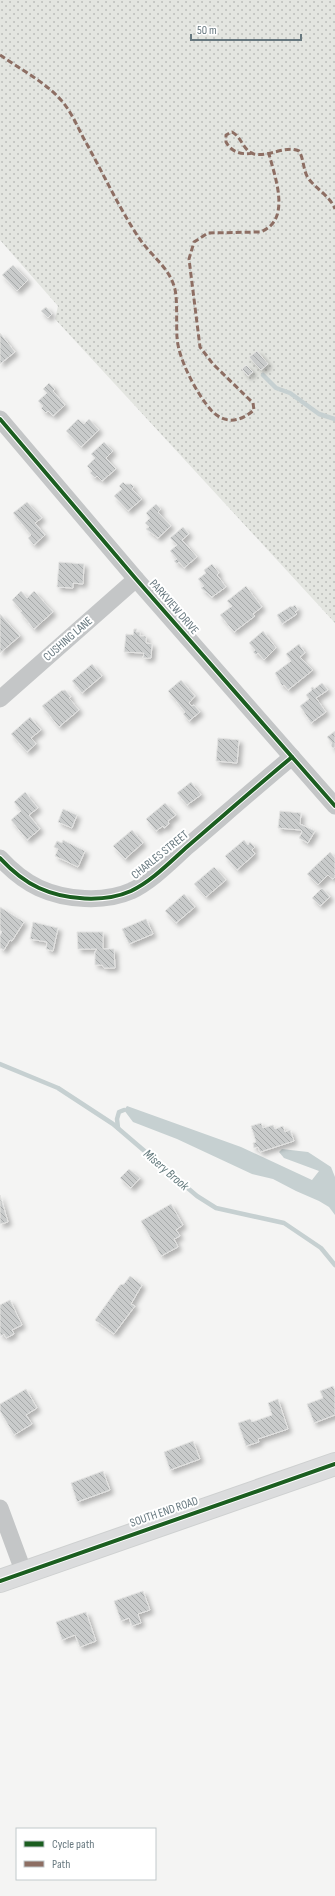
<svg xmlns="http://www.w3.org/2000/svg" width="335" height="1896" font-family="'Sofia Sans Condensed',sans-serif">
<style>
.grass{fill:url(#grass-dots)}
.water{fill:#c6d0d1}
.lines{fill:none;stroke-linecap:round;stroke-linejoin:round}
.stream{stroke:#c6d0d1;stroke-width:4.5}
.building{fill:url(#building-back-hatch);stroke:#e3e3e2;filter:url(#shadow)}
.secondary-casing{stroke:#ced0d0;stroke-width:24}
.street{stroke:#c4c6c7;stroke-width:17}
.secondary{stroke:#dbdcdd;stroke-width:22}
.quiet{stroke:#8d6e63;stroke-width:3;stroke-dasharray:6 3;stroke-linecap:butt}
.cycleway-casing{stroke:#fff;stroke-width:6}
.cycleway{stroke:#1b5e20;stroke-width:4}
.labels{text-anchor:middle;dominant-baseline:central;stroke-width:4;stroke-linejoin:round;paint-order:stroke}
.street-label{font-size:12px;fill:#67787f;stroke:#fff}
.water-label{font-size:13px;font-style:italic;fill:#63797c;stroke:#fff}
</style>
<defs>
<pattern id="grass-dots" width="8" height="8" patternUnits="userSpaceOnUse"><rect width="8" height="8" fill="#e3e5e0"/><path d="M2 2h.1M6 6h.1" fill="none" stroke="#bcbebb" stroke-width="1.8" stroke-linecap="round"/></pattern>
<pattern id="building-back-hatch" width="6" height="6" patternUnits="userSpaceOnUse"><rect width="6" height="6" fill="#c9cbcb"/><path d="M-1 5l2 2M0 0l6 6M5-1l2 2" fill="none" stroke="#a7aaaa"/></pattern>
<filter id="shadow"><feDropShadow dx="3.5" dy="3.5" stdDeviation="2" flood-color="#0004"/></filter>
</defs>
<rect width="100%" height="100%" fill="#f4f4f3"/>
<path class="grass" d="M0 0H335V623L55 319 58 306 0 240Z"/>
<path class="water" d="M127 1106 241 1147 312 1180 319 1171 284 1158 279 1152 282 1149 308 1152 331 1167 335 1177V1215L329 1207 319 1201 296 1191 273 1179 252 1174 177 1139 133 1122 124 1110Z"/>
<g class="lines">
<g class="stream">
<path d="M263 375 276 388 290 393 319 414 335 419"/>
<path d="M0 1064 58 1088 113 1124 197 1196 216 1208 284 1223 321 1248 335 1265"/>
<path d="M118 1128 117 1119 119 1112 124 1110"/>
</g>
</g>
<g class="building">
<path d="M13 265 28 280 17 291 2 275Z"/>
<path d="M46 307 52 314 48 318 41 311Z"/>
<path d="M0 333 15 352 0 364Z"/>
<path d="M257 351 268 364 261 370 249 357Z"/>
<path d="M246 365 253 372 248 376 242 369Z"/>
<path d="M49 383 55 389 53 391 65 405 53 416 48 411 46 413 41 408 43 406 38 401 47 393 43 389Z"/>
<path d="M78 419 84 424 89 419 99 430 81 447 66 431Z"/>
<path d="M104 442 113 451 106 458 116 469 102 481 97 476 95 478 90 473 92 471 87 466 95 458 91 454Z"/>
<path d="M123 482 125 484H131L134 487 132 489 142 499 128 511 114 496 122 489 119 486Z"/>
<path d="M27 502 42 518 35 523 45 535 34 545 28 538 31 535 13 513Z"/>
<path d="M156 504 161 509 158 512 171 526 158 538 146 529 149 527 145 523 150 518 146 513Z"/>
<path d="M183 527 189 534 182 540 197 557 184 568 179 562 177 564 174 561 177 559 170 551 177 545 170 538Z"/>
<path d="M59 562 84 564 83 584 73 583V588L57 587Z"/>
<path d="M212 564 219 573 217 575 226 587 212 597 201 588 204 586 198 579 206 573 204 570Z"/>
<path d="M246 586 262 607 253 614 255 616 234 632 220 615 232 606 227 601Z"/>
<path d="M21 591 27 598 34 591 53 612 34 629 20 612 22 611 12 600Z"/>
<path d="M295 605 298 610 295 612 297 614 282 624 277 615 291 606 292 607Z"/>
<path d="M0 614 20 636 0 653Z"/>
<path d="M134 629H137L136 632H140V636H146V643L152 644 151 658H143L144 653 124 652 126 634 133 635Z"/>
<path d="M263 631 276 648 264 660 258 653 256 655 253 652 255 650 249 643Z"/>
<path d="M299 644 305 653 300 657 313 670 288 690 284 685 282 686 275 673 291 661 286 654Z"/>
<path d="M92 664 102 676 82 693 72 681Z"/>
<path d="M181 680 195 696 189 703 192 706 194 705 200 712 189 721 183 714 185 712 168 691Z"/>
<path d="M322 683 328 690 316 698 326 712 311 723 300 706 309 699 306 695 312 690 311 688 313 687 314 689Z"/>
<path d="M65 690 71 697 69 698 79 710 59 727 42 706 61 691Z"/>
<path d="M30 717 41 730 31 738 36 744 27 752 11 734Z"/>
<path d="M335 731V747L333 748 331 745 332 743 327 737Z"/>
<path d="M218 738 239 740 237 763 216 761Z"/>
<path d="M191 782 201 795 187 805 177 793Z"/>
<path d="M25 792 38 808 29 815 40 829 27 840 11 820 21 811 14 802Z"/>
<path d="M165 803 176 815 168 821 169 824 164 828 163 826 156 831 146 819Z"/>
<path d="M63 809 77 815 72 828 58 822Z"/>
<path d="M280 811 301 813 300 824 315 831 308 843 299 838 302 832 301 830 278 828Z"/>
<path d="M132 830 143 843 125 859 113 846Z"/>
<path d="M63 840 85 851 78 867 55 856 58 849 54 847 57 841 62 843Z"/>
<path d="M244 840 248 845 250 842 255 847 252 850 255 854 237 870 225 856Z"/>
<path d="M330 852 335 858V877L333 879 328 875 318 885 307 874Z"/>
<path d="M214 867 226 880 206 897 194 884Z"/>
<path d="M322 888 330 897 320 906 312 898Z"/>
<path d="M184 894 195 907 176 923 165 911Z"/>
<path d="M0 907 24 922 12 941 10 940 4 950 0 948V935L2 932 0 930Z"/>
<path d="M146 919 153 934 129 944 122 929Z"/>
<path d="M33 922 58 928 53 951 46 949 47 942 30 939Z"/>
<path d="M77 932H103V949H114L115 968H104L102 965H95V952L97 949H78Z"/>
<path d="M261 1123 263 1128 273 1125 275 1129 283 1126 285 1132 290 1130 294 1141 260 1152 258 1147 254 1148 253 1143 256 1142 251 1126Z"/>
<path d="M129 1169 140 1178 131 1188 120 1178Z"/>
<path d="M0 1195 8 1222 0 1224Z"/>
<path d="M171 1204 183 1225 176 1230 180 1236 174 1239 178 1247 161 1256 141 1221Z"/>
<path d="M130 1276 142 1285 131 1304 135 1306 114 1334 95 1320 120 1285 124 1284Z"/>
<path d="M10 1300 22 1325 12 1330 14 1334 6 1338 4 1334 1 1336 0 1334V1305Z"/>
<path d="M333 1386 335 1391V1415L314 1423 307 1404 323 1398 320 1391Z"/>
<path d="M26 1389 37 1408 26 1415 32 1424 14 1435 0 1411V1404Z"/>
<path d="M278 1399 288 1429 258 1439 259 1442 246 1446 238 1423 250 1419 252 1422 272 1415 268 1403Z"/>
<path d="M193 1441 200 1459 170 1470 164 1452Z"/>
<path d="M103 1471 110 1490 77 1502 71 1483Z"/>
<path d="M143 1591 150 1610 138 1614 141 1623 132 1626 129 1618 121 1621 114 1601Z"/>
<path d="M86 1612 96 1641 80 1647 75 1635 62 1640 56 1622Z"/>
</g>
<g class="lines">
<defs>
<path id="secondary" d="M0 1581 335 1464"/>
</defs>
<use href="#secondary" class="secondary-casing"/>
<g class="street">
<path d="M0 419 136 579 335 806"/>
<path d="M0 699 136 579"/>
<path d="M0 858C11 870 24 881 39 888 65 900 104 903 131 891 152 881 170 862 188 846 223 816 257 786 292 757"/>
<path d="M0 1508 24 1573"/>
</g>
<use href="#secondary" class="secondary"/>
<g class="quiet">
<path d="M0 55C20 69 45 82 61 100 71 111 77 126 84 139 102 171 117 204 137 235 148 253 168 266 174 286 178 296 176 325 177 337 178 359 197 394 211 410 225 425 240 422 254 410L253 403 213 364 200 347 189 259 194 242 208 233 260 232C292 221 275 177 269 154"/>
<path d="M253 153C242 155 232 153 226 142V135L232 132C242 137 243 151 254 154 270 157 285 145 299 151 304 159 303 170 308 178 316 189 330 196 335 209"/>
</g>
<defs>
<g id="cycleway">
<path d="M0 419 136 579 335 806"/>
<path d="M0 858C11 870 24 881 39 888 65 900 104 903 131 891 152 881 170 862 188 846 223 816 257 786 292 757"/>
<path d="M0 1581 335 1464"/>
</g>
</defs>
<use href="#cycleway" class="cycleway-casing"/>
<use href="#cycleway" class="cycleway"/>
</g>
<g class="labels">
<g class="street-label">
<text transform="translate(174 607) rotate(49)">PARKVIEW DRIVE</text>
<text transform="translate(68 639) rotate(-41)">CUSHING LANE</text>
<text transform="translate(160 855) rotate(-39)">CHARLES STREET</text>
<text transform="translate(164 1512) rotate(-19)">SOUTH END ROAD</text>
</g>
<g class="water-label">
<text transform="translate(166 1170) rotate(41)">Misery Brook</text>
</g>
</g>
<rect x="16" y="1828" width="140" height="52" fill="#ffffff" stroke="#c2c9cc"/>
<rect x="24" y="1841" width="20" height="6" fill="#1b5e20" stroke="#c2c9cc"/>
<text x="52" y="1848" font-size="12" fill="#67787f">Cycle path</text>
<rect x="24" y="1861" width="20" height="6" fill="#8d6e63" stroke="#c2c9cc"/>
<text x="52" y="1868" font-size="12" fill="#67787f">Path</text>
<path d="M191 34v6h110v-6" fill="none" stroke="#67787f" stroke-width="2"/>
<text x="197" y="34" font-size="12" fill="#67787f" stroke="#ffffff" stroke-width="3" paint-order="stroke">50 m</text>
</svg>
